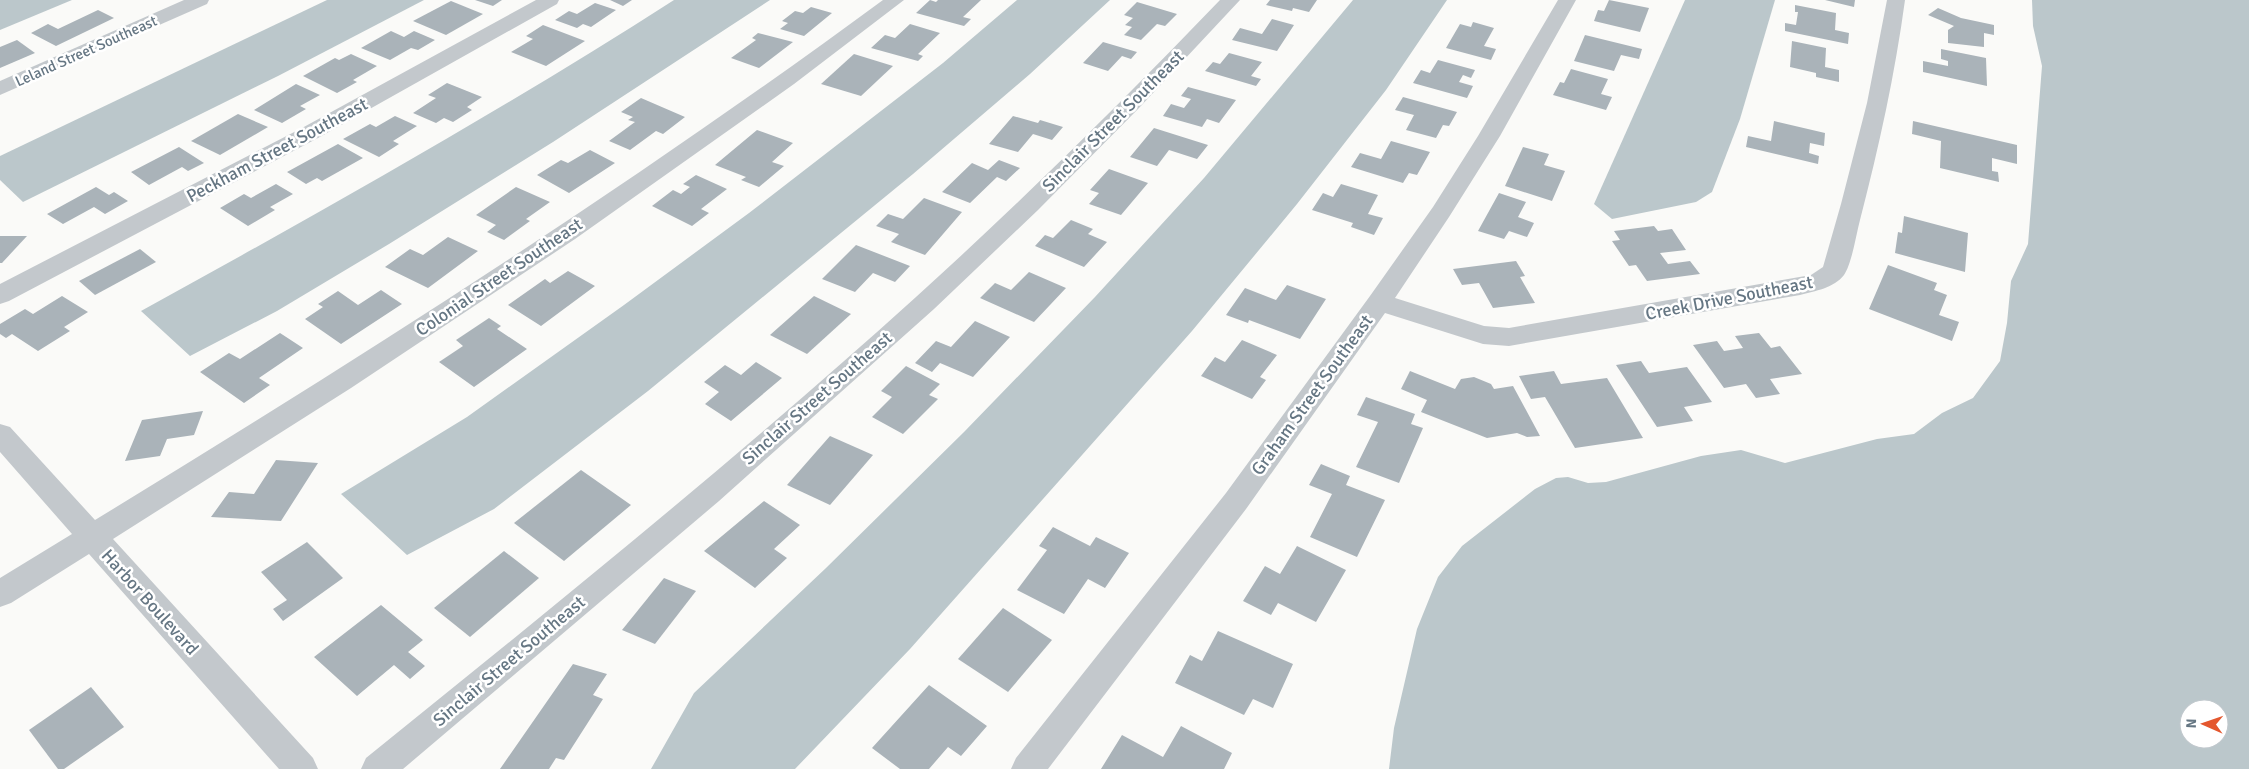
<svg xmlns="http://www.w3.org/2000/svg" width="2249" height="769" font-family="Signika,sans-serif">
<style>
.water{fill:#bbc7cb;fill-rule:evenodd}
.building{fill:#aab3b9}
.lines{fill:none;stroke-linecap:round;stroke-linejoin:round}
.minor{fill:#c3c8cc;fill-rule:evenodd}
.labels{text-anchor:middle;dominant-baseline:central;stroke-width:5;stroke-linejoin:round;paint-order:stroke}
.far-street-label{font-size:15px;fill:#657683;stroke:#fff}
.street-label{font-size:18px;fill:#657683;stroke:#fff}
</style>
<rect width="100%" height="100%" fill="#fafaf8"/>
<g class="water">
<path d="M0 0H72L0 30Z"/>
<path d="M327 0H424L278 76 23 202 0 180V156Z"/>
<path d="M674 0H770L553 142 389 244 277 311 190 356 141 311C321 212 501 111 674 0Z"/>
<path d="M1017 0H1110L1030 74 913 174 648 391 494 509 407 555 341 494 467 417 624 305 749 213 943 63Z"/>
<path d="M1353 0H1447L1386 90 1297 204 1192 331 910 649 795 769H651L694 693 826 568 964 432 1095 297 1204 178Z"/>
<path d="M1685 0H1775L1740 119 1712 192 1696 202 1612 219 1594 204Z"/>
<path d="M2032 0H2249V769H1389L1394 728 1417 629 1438 577 1462 546 1535 489 1556 478 1568 477 1588 483 1606 482 1701 456 1741 450 1785 463 1877 439 1914 434 1942 413 1973 398 2000 361 2007 323 2011 281 2028 244 2042 66 2033 26ZM2189 709H2219V739H2189Z"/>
</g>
<g class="building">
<path d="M475 0H502L493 6Z"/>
<path d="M610 0H632L623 6Z"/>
<path d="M930 0 936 2 938 0H981L963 17 971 19 964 26 916 13Z"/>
<path d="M1270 0H1317L1309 12 1293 8 1292 11 1266 5Z"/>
<path d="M1609 0 1649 8 1640 32 1594 21 1598 10 1604 11Z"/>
<path d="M1825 0H1855L1854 7Z"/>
<path d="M451 1 483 14 446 35 413 21Z"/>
<path d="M1137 2 1177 14 1165 26 1157 24 1141 40 1124 35 1132 27 1125 25 1133 18 1124 15Z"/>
<path d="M595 3 616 10 591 27 583 24 577 28 555 20 569 11 577 14Z"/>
<path d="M1795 5 1836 13 1835 30 1849 33 1848 44 1785 31V23L1796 25 1798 12H1795Z"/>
<path d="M811 7 832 13 804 36 780 29 788 23 782 21 795 11 803 13Z"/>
<path d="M1938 8 1961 18 1994 25V35L1984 33V47L1948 43V30L1954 26 1928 15Z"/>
<path d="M98 10 114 18 56 46 31 33 48 24 58 29Z"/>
<path d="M1272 19 1294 25 1277 51 1232 40 1240 28 1262 34Z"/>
<path d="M1473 22 1494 28 1484 46 1496 49 1491 60 1446 48 1460 24 1471 27Z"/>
<path d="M910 24 940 33 918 54 923 56 918 61 871 48 885 35 895 38Z"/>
<path d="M543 25 585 41 546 66 511 52 533 39 526 36Z"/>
<path d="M391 31 404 37 414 31 435 40 418 50 411 48 390 60 361 48Z"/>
<path d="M758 33 793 42 759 68 731 58 756 40 752 38Z"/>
<path d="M1585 35 1642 49 1639 59 1621 55 1614 71 1574 61Z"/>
<path d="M17 40 35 53 0 68V47Z"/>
<path d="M1792 41 1826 48 1825 67 1839 70V82L1816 77V73L1790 67Z"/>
<path d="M1103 42 1137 52 1131 59 1122 56 1108 71 1083 63Z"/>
<path d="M1941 49 1986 58 1987 86 1923 72V61L1948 66V61L1941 59Z"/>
<path d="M1229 53 1262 62 1251 76 1261 79 1256 86 1205 71 1213 62 1220 64Z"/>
<path d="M351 54 377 66 353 80 357 82 337 93 303 76 335 58 339 60Z"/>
<path d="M854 54 893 66 861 96 821 84Z"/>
<path d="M1438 60 1475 70 1471 78 1463 75 1459 82 1473 86 1467 98 1413 83 1421 70 1430 73Z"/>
<path d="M1571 69 1608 79 1601 94 1612 97 1606 110 1553 95 1560 82 1564 83Z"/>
<path d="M447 83 482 97 467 107 472 110 453 122 444 118 436 123 413 113 436 98 428 95Z"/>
<path d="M296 84 320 95 300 106 306 109 282 123 254 110Z"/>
<path d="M1188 87 1236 100 1219 123 1207 119 1202 127 1163 116 1171 104 1184 108 1191 99 1181 96Z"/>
<path d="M1403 97 1457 112 1449 126 1443 125 1436 138 1406 130 1414 115 1395 110Z"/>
<path d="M641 98 685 117 663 134 656 131 630 150 609 141 635 122 628 120 633 117 621 112Z"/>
<path d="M238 114 268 127 220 155 191 141Z"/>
<path d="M395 116 417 126 393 141 399 144 379 157 343 139 370 124 376 127Z"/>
<path d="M1013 116 1038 123 1040 120 1063 127 1052 140 1033 134 1018 152 989 144Z"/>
<path d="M1774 121 1825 133 1824 146 1810 143 1809 153 1819 156 1818 164 1746 147 1748 136 1771 141Z"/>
<path d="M1913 121 2017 145V164L1992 158V171L1998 172 1999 182 1940 168 1941 141 1912 134Z"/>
<path d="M1154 128 1208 145 1197 159 1169 150 1157 166 1130 157Z"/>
<path d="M757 130 793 143 772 162 784 166 759 187 741 180 746 177 715 165Z"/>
<path d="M1391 141 1430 152 1417 175 1409 173 1403 183 1351 167 1360 153 1381 159Z"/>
<path d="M338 144 363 158 322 181 317 178 306 184 287 172Z"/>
<path d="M179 147 204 163 188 171 182 167 149 185 131 172Z"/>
<path d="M1523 147 1549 154 1544 165 1565 171 1552 201 1505 186Z"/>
<path d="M590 150 615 163 569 193 537 175 561 160 568 163Z"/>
<path d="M999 160 1020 168 1006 181 997 177 970 203 942 192 972 163 988 170Z"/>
<path d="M1109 169 1148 183 1121 215 1089 204 1099 193 1090 190Z"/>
<path d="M696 175 727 189 701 209 709 213 692 226 652 206 673 190 681 194 690 187 683 184Z"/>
<path d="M276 184 293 194 270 207 275 210 248 226 220 208 244 194 251 198Z"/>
<path d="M1341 184 1378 195 1368 214 1383 218 1374 235 1351 227 1353 223 1312 210 1323 193 1333 197Z"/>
<path d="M96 187 109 195 114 192 128 201 105 214 94 207 63 224 47 214Z"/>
<path d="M516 187 550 202 526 219 530 221 504 240 487 232 496 225 476 215Z"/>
<path d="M1499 193 1526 202 1518 217 1534 223 1527 237 1509 231 1504 239 1478 231Z"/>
<path d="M924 198 962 212 925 255 891 242 899 234 876 226 888 214 903 219Z"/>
<path d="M1904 216 1968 233 1965 272 1895 253 1898 232 1902 233Z"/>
<path d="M1071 220 1093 229 1088 234 1107 242 1084 267 1035 246 1045 235 1053 238Z"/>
<path d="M1654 226 1658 231 1672 229 1686 250 1660 253 1668 264 1690 261 1700 274 1647 281 1636 265 1629 266 1612 241 1620 240 1614 231Z"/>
<path d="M0 236H27L2 263H0Z"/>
<path d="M448 237 478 251 428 288 385 267 410 249 423 255Z"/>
<path d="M856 245 910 266 895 282 873 273 855 292 822 279Z"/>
<path d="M140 249 156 262 95 295 79 281Z"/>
<path d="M1516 261 1525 276 1520 277 1535 303 1493 308 1479 283 1462 285 1453 269Z"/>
<path d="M1888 265 1937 283 1934 290 1947 295 1939 315 1959 322 1952 341 1869 309Z"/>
<path d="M568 271 595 286 541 326 508 305 545 279 550 283Z"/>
<path d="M1029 272 1066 288 1034 322 980 298 995 283 1011 290Z"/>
<path d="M1287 285 1326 299 1300 339 1249 320 1248 323 1226 315 1245 288 1276 300Z"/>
<path d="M381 290 402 304 341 344 305 319 323 307 318 304 338 291 358 305Z"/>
<path d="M62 296 88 312 64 327 70 331 38 351 12 334 6 338 0 334V324L25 309 33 314Z"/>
<path d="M814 296 851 314 807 354 770 335Z"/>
<path d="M489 318 501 326 497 329 527 349 474 387 439 362 463 346 456 340Z"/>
<path d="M975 321 1010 337 973 377 940 363 932 372 915 363 936 341 951 347Z"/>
<path d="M280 333 303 348 259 378 270 385 244 403 200 372 229 353 240 359Z"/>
<path d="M1759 333 1771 348 1780 346 1802 374 1770 379 1780 394 1756 398 1746 384 1724 388 1693 345 1717 341 1724 351 1743 348 1735 336Z"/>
<path d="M1242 340 1277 355 1260 377 1266 380 1252 399 1201 376 1215 357 1225 362Z"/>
<path d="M1641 361 1649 373 1687 367 1712 402 1684 407 1693 421 1657 427 1616 365Z"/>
<path d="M756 362 782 378 731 421 705 404 719 392 704 382 725 365 741 375Z"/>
<path d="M906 366 940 384 929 395 938 399 903 434 872 417 892 397 881 391Z"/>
<path d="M1410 371 1455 389 1461 379 1474 377 1491 384 1494 389 1513 386 1540 436 1527 437 1517 433 1487 438 1421 412 1427 400 1401 389Z"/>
<path d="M1554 371 1561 384 1607 378 1643 438 1575 448 1545 397 1531 399 1519 376Z"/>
<path d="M1366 397 1415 414 1411 424 1423 428 1399 483 1356 467 1378 422 1357 415Z"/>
<path d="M203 411 194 435 167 439 160 456 125 461 142 420Z"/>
<path d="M830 436 873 455 830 505 787 485Z"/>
<path d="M276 460 318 463 281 521 211 517 229 492 254 494Z"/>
<path d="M1321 464 1350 476 1346 485 1385 500 1357 557 1310 537 1332 494 1309 485Z"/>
<path d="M581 470 631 505 564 561 514 523Z"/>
<path d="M764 501 800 525 774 549 787 558 755 588 704 551Z"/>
<path d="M1053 527 1090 546 1096 537 1129 553 1105 588 1088 579 1064 614 1017 590 1047 550 1039 546Z"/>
<path d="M307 542 343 578 283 621 273 609 287 600 261 572Z"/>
<path d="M1297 546 1346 570 1316 622 1278 603 1271 615 1243 601 1265 566 1280 574Z"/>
<path d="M504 551 539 578 470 637 434 608Z"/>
<path d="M664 578 696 591 655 644 622 630Z"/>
<path d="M381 605 423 640 408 652 425 666 410 679 394 665 357 696 314 657Z"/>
<path d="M1003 608 1052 640 1008 692 958 659Z"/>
<path d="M1218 631 1293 664 1273 708 1253 699 1244 715 1175 683 1190 655 1202 661Z"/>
<path d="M573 664 607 674 593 695 603 699 564 760 556 758 549 769H500Z"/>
<path d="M929 685 987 726 961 756 948 747 929 769H900L872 748Z"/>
<path d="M91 687 124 727 64 769H58L29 730Z"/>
<path d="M1181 726 1232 753 1224 769H1101L1122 735 1163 757Z"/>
</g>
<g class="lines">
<g class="minor">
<path d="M184 0H209L207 4 0 95V81Z"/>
<path d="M536 0H559L557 4 318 138 9 301 0 304V284L302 128Z"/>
<path d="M883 0H904L794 84 575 239 351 388 113 539 313 758 318 769H279L89 554 11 603 0 607V578L72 534 0 452V424L10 427 95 520C364 356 629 187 883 0Z"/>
<path d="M1220 0H1240L1139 108 1038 210 934 309 719 501 403 769H361L366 758C552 608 739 457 916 297 1021 202 1122 102 1220 0Z"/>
<path d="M1558 0H1576L1500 136 1449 217 1395 298 1484 326 1509 328 1811 275 1823 267 1841 204 1867 103 1887 0H1905C1895 74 1879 147 1860 220 1856 235 1852 263 1844 275 1834 288 1815 291 1800 295L1509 346 1483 344 1385 313 1246 509 1048 769H1011L1016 758 1226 493 1370 296 1433 207 1478 136Z"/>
</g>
</g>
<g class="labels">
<g class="far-street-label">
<text transform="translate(86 51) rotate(-24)">Leland Street Southeast</text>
</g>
<g class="street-label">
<text transform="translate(1113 121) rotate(-45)">Sinclair Street Southeast</text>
<text transform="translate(277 150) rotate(-28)">Peckham Street Southeast</text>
<text transform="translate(499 277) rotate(-34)">Colonial Street Southeast</text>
<text transform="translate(1729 298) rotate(-11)">Creek Drive Southeast</text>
<text transform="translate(1312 395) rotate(-54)">Graham Street Southeast</text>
<text transform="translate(817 398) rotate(-41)">Sinclair Street Southeast</text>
<text transform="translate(150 602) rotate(48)">Harbor Boulevard</text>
<text transform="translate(509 661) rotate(-40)">Sinclair Street Southeast</text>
</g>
</g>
<g transform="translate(2204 724) rotate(272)"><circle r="24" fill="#ffffff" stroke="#c1c8cd"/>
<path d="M0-4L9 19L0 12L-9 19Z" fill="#e4572e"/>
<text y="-8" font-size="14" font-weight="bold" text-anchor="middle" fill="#657683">N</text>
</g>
</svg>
